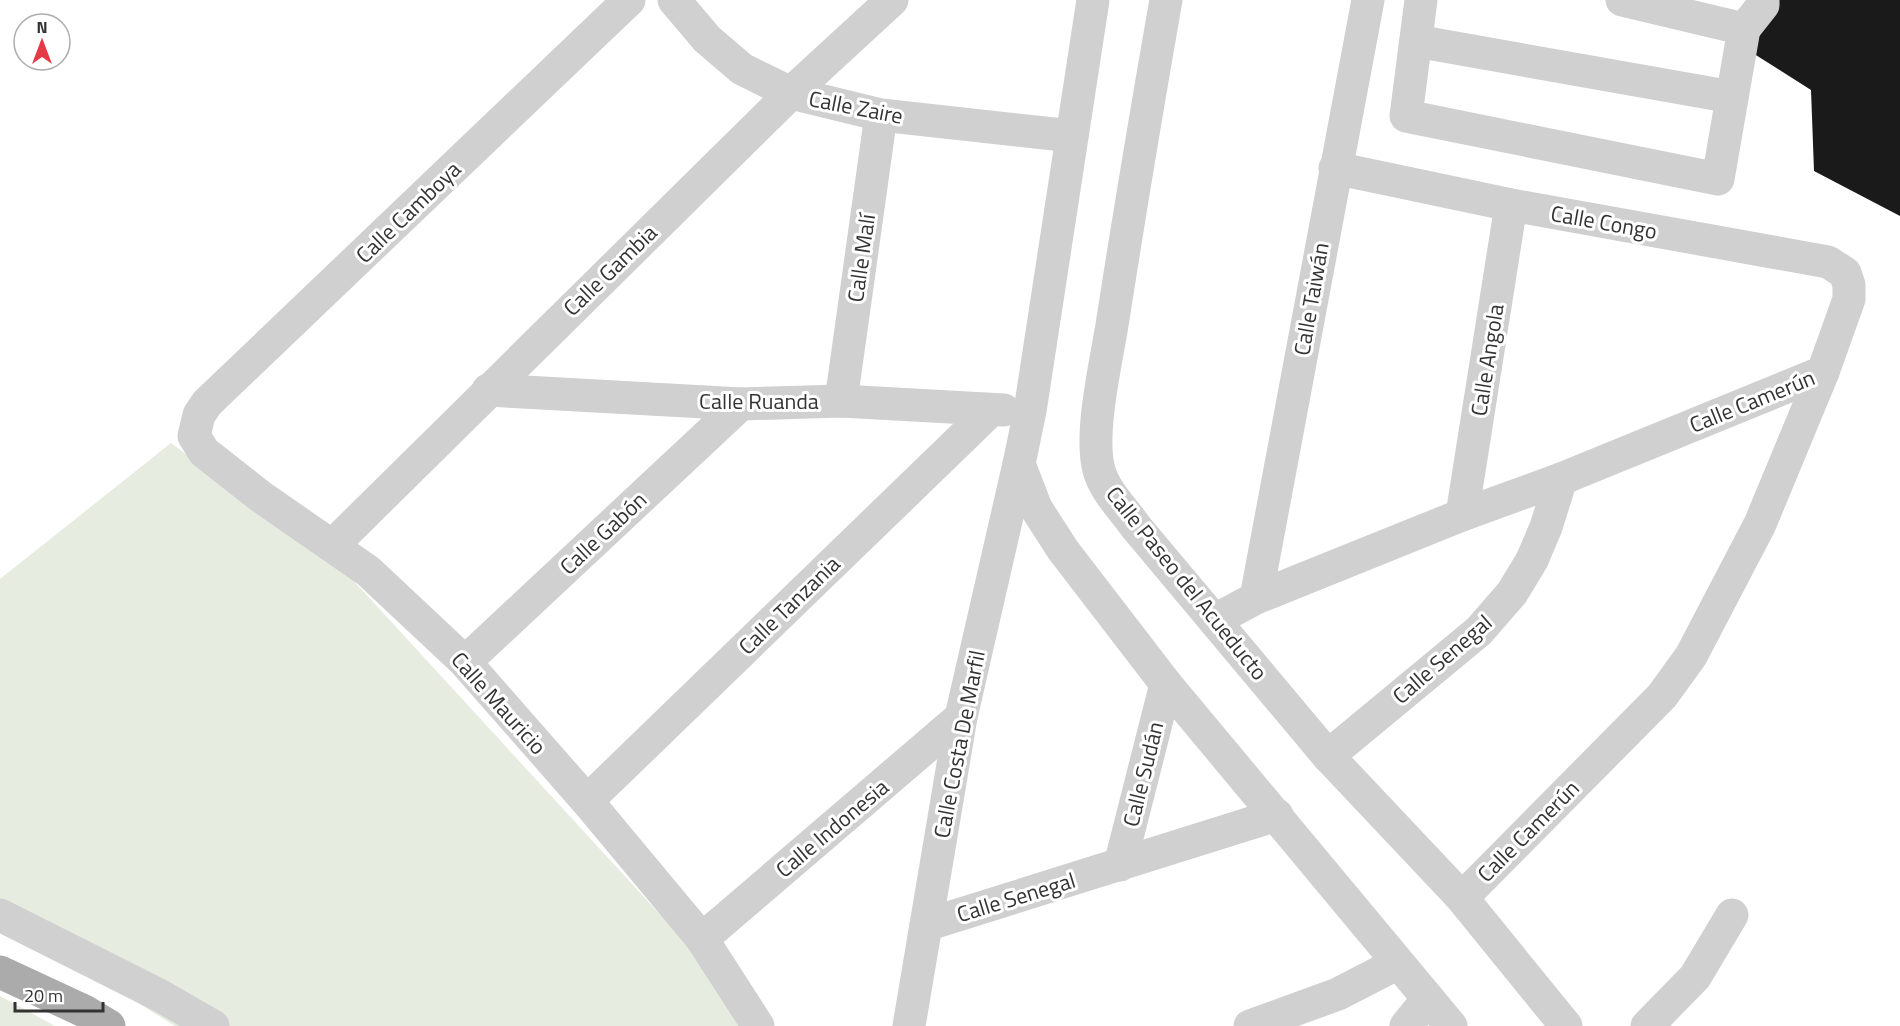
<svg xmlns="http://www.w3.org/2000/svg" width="1900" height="1026" font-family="'Titillium Web',sans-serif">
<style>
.green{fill:#e6ecdf}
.building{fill:#1a1a1a}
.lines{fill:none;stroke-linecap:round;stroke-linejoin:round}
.minor{stroke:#d0d0d0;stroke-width:33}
.major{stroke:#ababab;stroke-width:33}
.labels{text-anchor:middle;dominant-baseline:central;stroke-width:6;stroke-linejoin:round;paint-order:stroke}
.street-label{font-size:22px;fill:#333;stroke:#fff}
</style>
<rect width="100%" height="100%" fill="#fff"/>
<g class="green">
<path d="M171 443 351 578 700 958 748 1026H175L130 998 0 933V579Z"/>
<path d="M0 996 55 1026H0Z"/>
</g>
<path class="building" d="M1777 0H1900V216L1814 171 1811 90 1751 52Z"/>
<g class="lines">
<g class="minor">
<path d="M629 0 207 403 199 415 194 436 204 452 260 496 368 571 465 662 587 801 702 939 758 1026"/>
<path d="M674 0 707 39 742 69 791 93 881 115 1072 136"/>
<path d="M1093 0 1030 411 1019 464 1036 508 1063 550 1166 684 1451 1026"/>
<path d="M1166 0C1147 108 1129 216 1112 325 1106 363 1089 434 1099 470 1104 490 1124 510 1136 527L1328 756 1462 898 1566 1026"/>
<path d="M1421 0 1406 116 1718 179 1744 29 1622 0"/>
<path d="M1744 29 1763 5V0"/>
<path d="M1416 41 1732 97"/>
<path d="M1335 168 1511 205 1828 262 1845 273 1849 285V299L1823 372 1760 524 1691 656 1662 696 1462 898"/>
<path d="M488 390 741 404 841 401 1004 410"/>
<path d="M841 401 881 115"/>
<path d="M1462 515 1511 205"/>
<path d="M333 545 791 93 892 0"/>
<path d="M1256 598 1368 0"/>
<path d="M1215 620 1256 598 1462 515 1561 479 1823 372"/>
<path d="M465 662 741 404"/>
<path d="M1328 756 1479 631 1512 593 1532 560 1546 527 1561 479"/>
<path d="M587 801 991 410"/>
<path d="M1120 865 1166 684"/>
<path d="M0 915 159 995 213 1026"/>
<path d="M926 925 1277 815"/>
<path d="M702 939 961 717"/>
<path d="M909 1026 961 717 1019 464"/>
<path d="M1250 1026 1338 994 1398 963"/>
<path d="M1406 1026 1428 999"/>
<path d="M1647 1026 1695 977 1732 915"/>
</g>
<path class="major" d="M0 972 84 1011 109 1026"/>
</g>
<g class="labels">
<g class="street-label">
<text transform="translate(856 107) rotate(11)">Calle Zaire</text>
<text transform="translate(408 212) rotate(-44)">Calle Camboya</text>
<text transform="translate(1604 222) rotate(10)">Calle Congo</text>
<text transform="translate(861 258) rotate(-82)">Calle Malí</text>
<text transform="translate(610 270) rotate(-44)">Calle Gambia</text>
<text transform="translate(1311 299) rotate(-80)">Calle Taiwán</text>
<text transform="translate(1487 360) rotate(-81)">Calle Angola</text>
<text x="759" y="401">Calle Ruanda</text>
<text transform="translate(1752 401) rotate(-22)">Calle Camerún</text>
<text transform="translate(603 533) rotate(-43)">Calle Gabón</text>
<text transform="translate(1187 583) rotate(51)">Calle Paseo del Acueducto</text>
<text transform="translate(789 605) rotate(-44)">Calle Tanzania</text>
<text transform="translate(1442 659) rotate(-41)">Calle Senegal</text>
<text transform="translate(499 703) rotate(48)">Calle Mauricio</text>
<text transform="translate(959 744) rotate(-79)">Calle Costa De Marfil</text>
<text transform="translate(1143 774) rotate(-76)">Calle Sudán</text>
<text transform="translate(832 828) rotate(-40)">Calle Indonesia</text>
<text transform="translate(1528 831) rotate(-45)">Calle Camerún</text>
<text transform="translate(1016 897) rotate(-17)">Calle Senegal</text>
</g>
</g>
<g transform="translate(42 42)"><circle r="28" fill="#ffffff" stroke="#adadad" stroke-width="1.5"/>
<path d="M0-4.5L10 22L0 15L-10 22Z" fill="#e63946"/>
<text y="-9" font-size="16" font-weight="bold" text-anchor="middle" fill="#333333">N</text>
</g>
<path d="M15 1002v9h88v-9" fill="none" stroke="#333333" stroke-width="3"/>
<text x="24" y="1002" font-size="18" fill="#333333" stroke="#ffffff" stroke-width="4.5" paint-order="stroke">20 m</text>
</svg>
